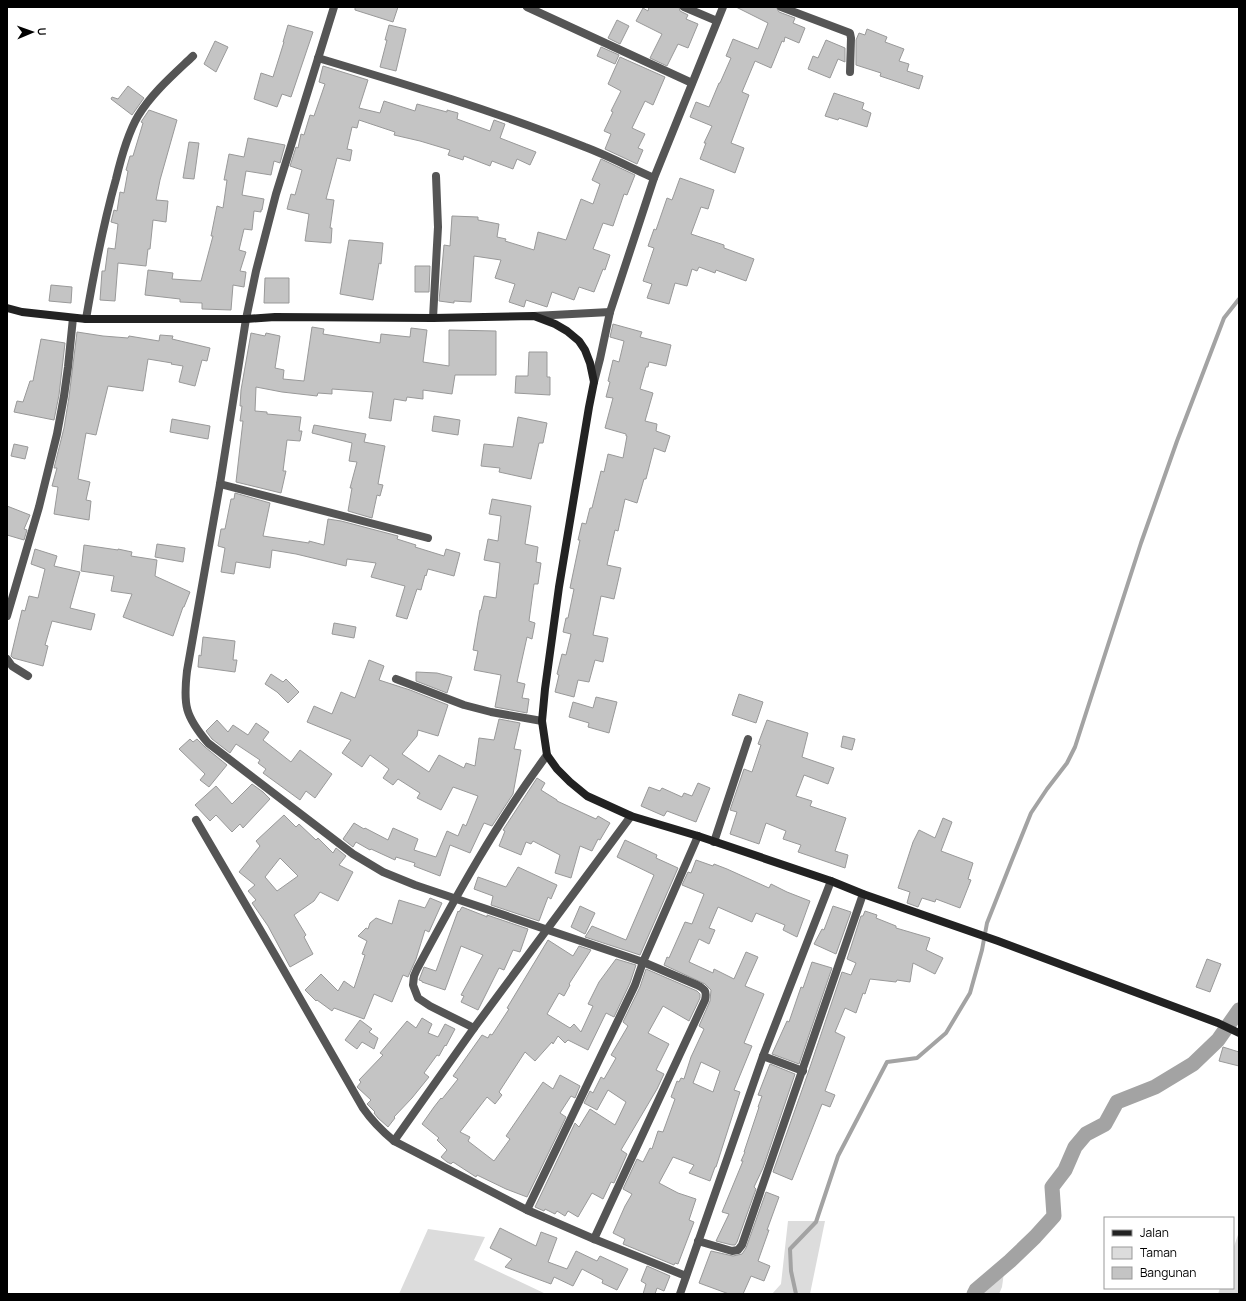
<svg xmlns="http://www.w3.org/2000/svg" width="1246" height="1301" font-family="Manrope,sans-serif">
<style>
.green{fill:#dcdcdc}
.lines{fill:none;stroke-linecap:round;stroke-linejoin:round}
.stream{stroke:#a3a3a3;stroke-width:4}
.canal{stroke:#a3a3a3;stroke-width:15}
.building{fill:#c4c4c4;stroke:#999;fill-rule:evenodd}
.street{stroke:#555;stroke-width:8}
.secondary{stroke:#222;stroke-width:8}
</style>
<rect width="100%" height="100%" fill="#fff"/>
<g class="green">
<path d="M788 1221H825L810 1294H772L781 1284Z"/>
<path d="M428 1229 485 1237 474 1260 546 1294H399Z"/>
<path d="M1239 1232V1294H1218L1220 1288H1233V1249Z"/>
<path d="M1006 1257 1002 1287 999 1294H968L972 1285Z"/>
</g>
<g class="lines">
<path class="stream" d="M796 1294 791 1271 790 1249 816 1222 838 1156 887 1062 917 1058 946 1033 970 993 982 950 987 923 1012 860 1031 813 1047 789 1067 763 1075 747 1141 543 1177 441 1224 318 1239 299"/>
<path class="canal" d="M974 1294 976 1290 1010 1261 1035 1237 1054 1216 1052 1187 1065 1170 1075 1147 1086 1134 1105 1124 1117 1102 1155 1087 1193 1064 1218 1040 1239 1010"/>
</g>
<g class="building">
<path d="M355 7H398L393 22 355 10Z"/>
<path d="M649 7H679L680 11 688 15 686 19 698 24 688 48 678 44 667 66 650 58 662 34 636 21 643 8 648 11Z"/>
<path d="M736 7H776L779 12 795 18 793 23 805 28 799 43 785 37 784 42 782 41 771 68 755 61 742 92 749 95 731 143 744 148 735 173 700 159 706 143H704L712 126 690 117 696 102 709 107 719 83H720L731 58 726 56 733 39 758 49 768 23Z"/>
<path d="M617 20 629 26 620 44 608 38Z"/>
<path d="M288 25 313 32 291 97 282 94 277 107 254 99 261 73 273 77 284 42H283Z"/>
<path d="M389 25 406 29 396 71 380 67 387 40H385Z"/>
<path d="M867 29 887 37 885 42 904 49 899 61 909 64 907 71 923 76 919 89 880 76 881 73 856 65V40L859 33 865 35Z"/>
<path d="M826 40 845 48V62L838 59 830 78 808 69 813 56 818 58Z"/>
<path d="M215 41 228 47 216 72 204 64Z"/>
<path d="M601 47 619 55 615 64 597 56Z"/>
<path d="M620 57 665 77 653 105 645 101 632 128 645 134 638 148 643 150 637 164 605 149 611 134 604 131 613 112 611 111 621 91 608 84Z"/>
<path d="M323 66 368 80 359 108 380 113 384 101 415 111 417 104 447 112V110L458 113 457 119 490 131 494 120 505 124 500 138 536 152 530 165 517 159 513 169 492 161 490 166 464 156 463 160 448 155 450 150 420 141 394 135 395 132 359 120 357 128 352 127 347 149 352 150 350 161 337 158 326 199 334 200 330 228H332L331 243 305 241 309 214 287 209 291 194 295 195 302 170 290 166 296 147 298 148 301 134 304 135 310 115 314 116 325 84 319 82Z"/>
<path d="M128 86 144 98 132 115 111 99 112 97 118 99Z"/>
<path d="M834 93 864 103 862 109 871 113 867 127 839 118 838 120 825 116Z"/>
<path d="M149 110 177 120 160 180 156 200 168 201 166 222 153 220 150 249H148L146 266 118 263 115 301 100 300 102 271H105L108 248 115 249 118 224 111 222 114 210 117 211 120 192 124 193 128 171 126 170 130 156H133L143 123 141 122Z"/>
<path d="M248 138 285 145 280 163 274 161 271 175 246 171 242 195 264 199 262 210H261V212L254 211 252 230 244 229 239 250 246 252 240 271 246 272 244 287 233 285 231 310 202 309V303L180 302V299L145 295 148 270 173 273 172 279 201 281 213 236H211L217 206 223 208 227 180H224L229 154 244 157Z"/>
<path d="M189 142 199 143 194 179 183 178Z"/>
<path d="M601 159 635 175 627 195 624 194 613 226 603 223 593 249 610 255 605 270 603 269 594 292 579 287 574 300 552 292 547 307 526 300 524 307 509 302 515 284 495 278 501 260 474 256 471 302 454 301V303L439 301 444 245 450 246 452 216 478 217V220L499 224 497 237 506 239 505 241 534 250 538 232 566 240 581 199 593 204 600 184 592 180Z"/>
<path d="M680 178 714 190 708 209 701 207 691 234 724 245V248L754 259 746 281 716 270 715 273 699 267 697 271 692 269 687 286 675 283 669 304 647 298 652 284 643 281 654 248 648 246 654 229 656 230 667 198 672 200Z"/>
<path d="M349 240 383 243 381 264 379 263 373 300 340 294Z"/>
<path d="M415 266H430L429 292H415Z"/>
<path d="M265 278H289V303H264Z"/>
<path d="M51 285 72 287 71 303 49 301Z"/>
<path d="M613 324 642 332 640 337 671 345 666 366 649 362 648 367H646L640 389 653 393 645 421 657 424 656 431 670 436 665 452 654 448 646 479H644L637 503 625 499 618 531 615 530 607 565 621 568 614 599 601 596 593 635 608 638 603 662 595 660 589 682 578 680 574 697 555 692 559 675 557 674 562 654 566 655 571 634 563 632 566 618H568L574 589 570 588 580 540H578L582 523 586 524 590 508H592L601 471 604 472 608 454 623 458 627 436H626V434L605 428 613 398 606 397 610 382 608 381 613 360 619 362 624 341 610 337Z"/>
<path d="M312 327 324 329 323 334 380 343 381 334 410 337 411 328 427 330 423 362 449 366V330L496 331V375H455L452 394 423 390V399L407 397 406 401 394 399 391 421 369 418 373 392 332 389V394L318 393 317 396 282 392 256 387 255 411 267 412V414L301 417 299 431H302L300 441 287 440 283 471H286L281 493 236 482 243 421H240L242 406H240L241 390 251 333 265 336 266 333 280 336 275 368 284 370 283 379 304 381Z"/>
<path d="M77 332 103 336 128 338 129 336 159 341 160 335 173 336 172 339 210 348 207 361 202 360 195 386 179 382 183 366 171 364 172 363 148 359 143 391 108 386 96 435 86 433 78 479 90 482 86 500 91 501 89 520 54 514 58 487 52 486 57 468H54L64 428 69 397Z"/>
<path d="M41 339 65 343 59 395 54 420 14 412 17 401 23 402 30 381H33Z"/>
<path d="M529 352H547V377H550V395L515 393 516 376H528Z"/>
<path d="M434 416 460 420 458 435 432 431Z"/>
<path d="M518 417 547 423 543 443H539L531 479 499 472 500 468 481 466 484 444 513 447Z"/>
<path d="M172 419 210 426 208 439 170 432Z"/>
<path d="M314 425 366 434 364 442 385 446 378 484 383 485 380 496 377 495 372 518 348 511 352 488H350L357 462 349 461 352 443 312 433Z"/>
<path d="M14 444 28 447 25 459 11 456Z"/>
<path d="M235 493 270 503 263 536 309 543V541L324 545 328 519 341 521 398 536 397 539 416 545 415 547 444 556 446 549 460 553 454 576 428 569 426 576 425 575 421 590 417 589 407 619 396 616 405 586 371 577 376 563 347 559 346 566 296 554 272 550 270 568 236 562 234 574 221 572 225 548 218 546 221 529H225L231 499H234Z"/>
<path d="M492 499 531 506 525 544 538 547 536 562 541 563 538 584H534L529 621 535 623 532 639 527 637 517 682 525 684 522 698 529 699 527 713 495 707 501 675 474 670 478 651 473 650 480 610H481L484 596 496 598 500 563 484 560 488 539 498 541 501 516 489 514Z"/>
<path d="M7 506 30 515 24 529 27 530 24 540 7 535Z"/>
<path d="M157 544 185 548 183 562 155 557Z"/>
<path d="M84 545 118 550V549L132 552 131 556 157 560 155 576 190 592 184 607H183L173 636 123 617 132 594 111 591 114 576 81 571Z"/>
<path d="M35 549 57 556 54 566 80 572 70 608 95 614 91 630 52 621 45 645 48 646 43 666 13 658 11 656 22 610 25 611 29 596 38 598 45 569 31 564Z"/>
<path d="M334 623 356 627 354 638 332 634Z"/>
<path d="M203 637 235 641 233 660H237L235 672 198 667 199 655 201 656Z"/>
<path d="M369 660 384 666 379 680 410 690 448 705 438 736 418 730 417 736 402 754 429 772 439 755 464 768 466 763 475 766 479 738 494 740 499 719 520 723 514 749 521 750 513 794 492 826 484 823 470 853 450 845 440 876 414 866 415 863 396 857 395 860 371 849 370 850 356 842 353 847 343 839 354 823 364 829 365 828 388 840 393 828 418 839 414 850 436 857 447 831 458 836 463 824 466 826 478 796 453 787 441 810 417 798 420 793 398 779 393 785 383 778 389 769 370 755 362 767 342 753 351 740 307 722 314 706 332 714 341 692 355 698Z"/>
<path d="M416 672 437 673 452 677 447 693 416 681Z"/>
<path d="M271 674 283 682 286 679 299 692 288 703 277 692 265 684Z"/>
<path d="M739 694 763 702 756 723 732 715Z"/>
<path d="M596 697 617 702 609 733 588 727 589 723 569 717 573 702 593 708Z"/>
<path d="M217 720 228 732 233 725 248 735 256 723 269 732 263 740 291 762 300 750 332 774 315 798 306 791 300 800 263 773 266 769 258 763 260 760 236 744 230 753 212 739 206 731Z"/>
<path d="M767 720 808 733 802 757 834 768 828 784 804 775 796 796 812 801 810 806 846 818 835 851 848 855 845 868 798 852 801 845 783 839 786 831 766 823 759 844 730 834 737 812 730 810 744 769 752 772 761 745 758 744Z"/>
<path d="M843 736 855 739 852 750 841 747Z"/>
<path d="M190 739 193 742 197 739 205 747 227 765 209 787 200 780 205 774 179 749Z"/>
<path d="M537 778 545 783 541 790 557 800V801L596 819 598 816 610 823 600 840 598 839 592 851 580 846 571 878 555 873 560 855 533 841 531 844 526 842 521 855 499 846 505 831 503 830Z"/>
<path d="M698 783 710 788 696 822 667 811 664 816 641 806 649 787 660 791 662 788 682 797 684 793 692 796Z"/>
<path d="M252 784 263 792 270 799 243 828 240 824 232 832 216 815 210 821 195 805 216 786 232 804Z"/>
<path d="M284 815 296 827 299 824 316 840 318 838 333 853 336 848 346 856 339 865 353 872 338 901 320 892 314 901 294 915 306 935 304 937 313 954 290 967 268 926 252 903 256 900 248 891 255 885 239 872 260 846 256 841ZM280 858 298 876 277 891 265 877Z"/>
<path d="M943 818 952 822 941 851 973 863 968 879 971 880 960 908 936 899 935 902 922 898 918 907 907 903 910 892 898 888 913 842 919 830 935 838Z"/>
<path d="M625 840 657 855 656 858 678 868 640 955 585 937 592 926 626 940 654 875 617 857Z"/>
<path d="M696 860 713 866 714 864 727 869 769 888 771 884 787 892 810 901 797 937 783 930 785 925 756 913 752 922 718 907 709 928 715 930 709 944 699 939 689 962 713 973 714 969 734 979 746 952 758 957 745 986 764 994 744 1043 752 1046 734 1090 740 1092 716 1167H715L710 1181 689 1173 694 1165 673 1157 659 1183 678 1193 696 1199 689 1220 694 1222 678 1264 675 1263 674 1265 623 1244 625 1239 613 1233 625 1206 632 1194 623 1189 637 1159 643 1162 650 1148 652 1149 658 1131 663 1132 675 1099 671 1097 677 1081 679 1082 681 1078 684 1079 691 1057 704 1029 699 1026 710 1001 711 990 705 984 664 965 667 957 669 958 685 922 692 924 704 894 682 885 688 872 691 873ZM701 1062 720 1071 713 1092 693 1083Z"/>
<path d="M518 867 557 885 551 899 548 897 539 921 491 905 493 896 474 889 478 877 506 887Z"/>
<path d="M430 898 442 903 429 932 425 930 416 959 408 977 403 975 392 1002 374 994 364 1019 334 1008 332 1011 317 1000 316 1001 305 990 321 974 338 991 344 981 354 988 365 955 362 954 367 941 358 936 366 928 368 929 370 923 376 918 392 924 399 900 425 908Z"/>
<path d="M580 906 595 913 585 934 571 927Z"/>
<path d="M833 906 851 912 836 954 814 944 822 929 824 930Z"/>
<path d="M462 907 485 916 487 917V915L528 929 520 952 513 950 504 970 499 968 478 1010 461 1002 464 996 461 995 483 955 461 946 445 990 422 982V981L419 980 424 967 436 971 458 911 459 912Z"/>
<path d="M865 911 877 915 876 918 896 926V928L930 938 926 950 943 958 935 974 913 963 910 982 897 980 896 982 870 979 865 994 863 993 856 1013 845 1008 835 1032 845 1037 825 1091 835 1095 830 1107 822 1104 792 1180 773 1172 808 1073 842 972 851 975 856 963 847 959 861 916H863Z"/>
<path d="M548 940 573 956 579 946 591 950 569 984 570 985 564 996 559 993 547 1014 570 1028 574 1024 581 1032 593 1006 588 1004 599 982 616 959 636 965 630 983 614 1017 606 1013 588 1050 568 1040 565 1043 558 1036 553 1044 552 1042 535 1061 525 1052 499 1092 502 1095 495 1104 487 1097 460 1132 470 1137 468 1141 494 1161 510 1139 506 1136 543 1082 553 1089 560 1075 580 1086 575 1098 571 1096 560 1113 566 1117 527 1197 506 1189 477 1175 476 1177 453 1162 451 1164 447 1162 441 1157 447 1150 437 1140 439 1138 422 1124 434 1107 441 1098 442 1099 458 1079 453 1076 482 1035 488 1038 490 1034 492 1035 509 1009 507 1008Z"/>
<path d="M1207 959 1221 964 1210 992 1196 987Z"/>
<path d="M812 962 832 968 799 1064 772 1054 787 1021 789 1022 801 987 803 988Z"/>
<path d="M646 969 697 991 700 994V998L689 1021 663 1006 648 1033 669 1044 656 1070 664 1074 657 1089 621 1150 627 1154 614 1183 611 1182 603 1199 592 1193 578 1217 568 1211 565 1216 557 1211 555 1214 545 1209 544 1211 535 1207 575 1123 579 1127 590 1109 615 1125 626 1102 608 1090 597 1110 584 1103 590 1091 593 1093 601 1077 604 1079 616 1058 611 1055 628 1026 623 1022 640 987Z"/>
<path d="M422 1018 432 1024 428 1033 438 1037 445 1024 455 1029 446 1046 445 1045 439 1056 437 1055 424 1073 429 1077 412 1098 394 1117 395 1118 388 1127 378 1118 374 1113 375 1112 367 1104 371 1100 358 1088 357 1087 361 1082 359 1080 383 1055 380 1053 407 1021 416 1028Z"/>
<path d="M360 1020 372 1029 369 1032 378 1038 374 1049 362 1042 357 1049 345 1040Z"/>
<path d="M1223 1047 1239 1052V1066L1219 1061Z"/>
<path d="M770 1064 795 1074 763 1168 754 1187 756 1189 737 1242 735 1245H732L716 1241 729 1214 722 1212 743 1161H741L745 1152H744L759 1107H758L762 1096 758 1095Z"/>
<path d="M766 1192 779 1197 767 1230H769L758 1261 770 1266 764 1281 751 1276 743 1294H729L699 1283 711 1251 733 1256 742 1254 746 1248Z"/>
<path d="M500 1228 536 1246 541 1232 557 1238 548 1262 567 1269 576 1251 597 1261 600 1256 628 1269 617 1290 602 1283 603 1280 582 1269 573 1286 554 1277 551 1284 505 1267 512 1259 490 1248Z"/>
<path d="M647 1266 670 1276 664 1291 657 1288 655 1294H643L646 1284 641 1281Z"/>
</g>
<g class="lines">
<g class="street">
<path d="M334 7 276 194 256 271 246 319 220 484 187 671C183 705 185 716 208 743L353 854 383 872 415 885 643 962 697 985C705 989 707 991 705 1000L594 1239"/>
<path d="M527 7 692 83"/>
<path d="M684 7 717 21"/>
<path d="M781 7 850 33 851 38 850 72"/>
<path d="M318 58C408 85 498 112 585 147 609 156 631 168 654 178"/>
<path d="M534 316 610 312"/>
<path d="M433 318 438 227 436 176"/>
<path d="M86 319C94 272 103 225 116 179 121 158 127 135 138 116 152 93 173 75 193 56"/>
<path d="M594 382 600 359 610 312 654 178 723 7"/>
<path d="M220 484 428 538"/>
<path d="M7 616 39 507 57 434 64 396 68 367 73 318"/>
<path d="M7 659 12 666 28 676"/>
<path d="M396 679 464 705 491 712 542 721"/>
<path d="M196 820 275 955 363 1108C372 1121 382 1131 394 1141L527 1210 594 1239 686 1276"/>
<path d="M714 842 748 739"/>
<path d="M474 1028 430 1006 418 998 413 985 414 976 417 969C456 896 497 822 547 755"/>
<path d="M763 1056 803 1071"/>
<path d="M394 1141 474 1028 631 816"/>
<path d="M527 1210 635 985 643 962 698 836"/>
<path d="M698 1241 732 1251 738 1250 742 1245 863 894"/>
<path d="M680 1294 763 1056 831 881"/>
</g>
<path class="secondary" d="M7 308 22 312 86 319H246L275 317 433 318 534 316 555 324 567 331 579 341 585 350 590 363 594 382 589 407 559 587 545 689 542 721 547 755 557 769 570 782 587 796 631 816 698 836 831 881 863 894 998 941 1218 1023 1239 1033"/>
</g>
<rect width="1246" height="1301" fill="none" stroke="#000000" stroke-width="16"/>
<rect x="1104" y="1217" width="130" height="72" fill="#ffffff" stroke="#999999"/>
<rect x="1112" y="1230" width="20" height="6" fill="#222222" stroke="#999999"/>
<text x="1140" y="1237" font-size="12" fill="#000000">Jalan</text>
<rect x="1112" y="1247" width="20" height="12" fill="#dcdcdc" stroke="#999999"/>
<text x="1140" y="1257" font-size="12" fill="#000000">Taman</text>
<rect x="1112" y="1267" width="20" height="12" fill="#c4c4c4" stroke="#999999"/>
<text x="1140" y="1277" font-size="12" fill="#000000">Bangunan</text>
<g transform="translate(32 32) rotate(88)" stroke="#ffffff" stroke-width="3" paint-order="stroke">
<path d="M0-3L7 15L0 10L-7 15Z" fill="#000000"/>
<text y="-6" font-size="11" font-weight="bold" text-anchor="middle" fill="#000000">U</text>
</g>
</svg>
